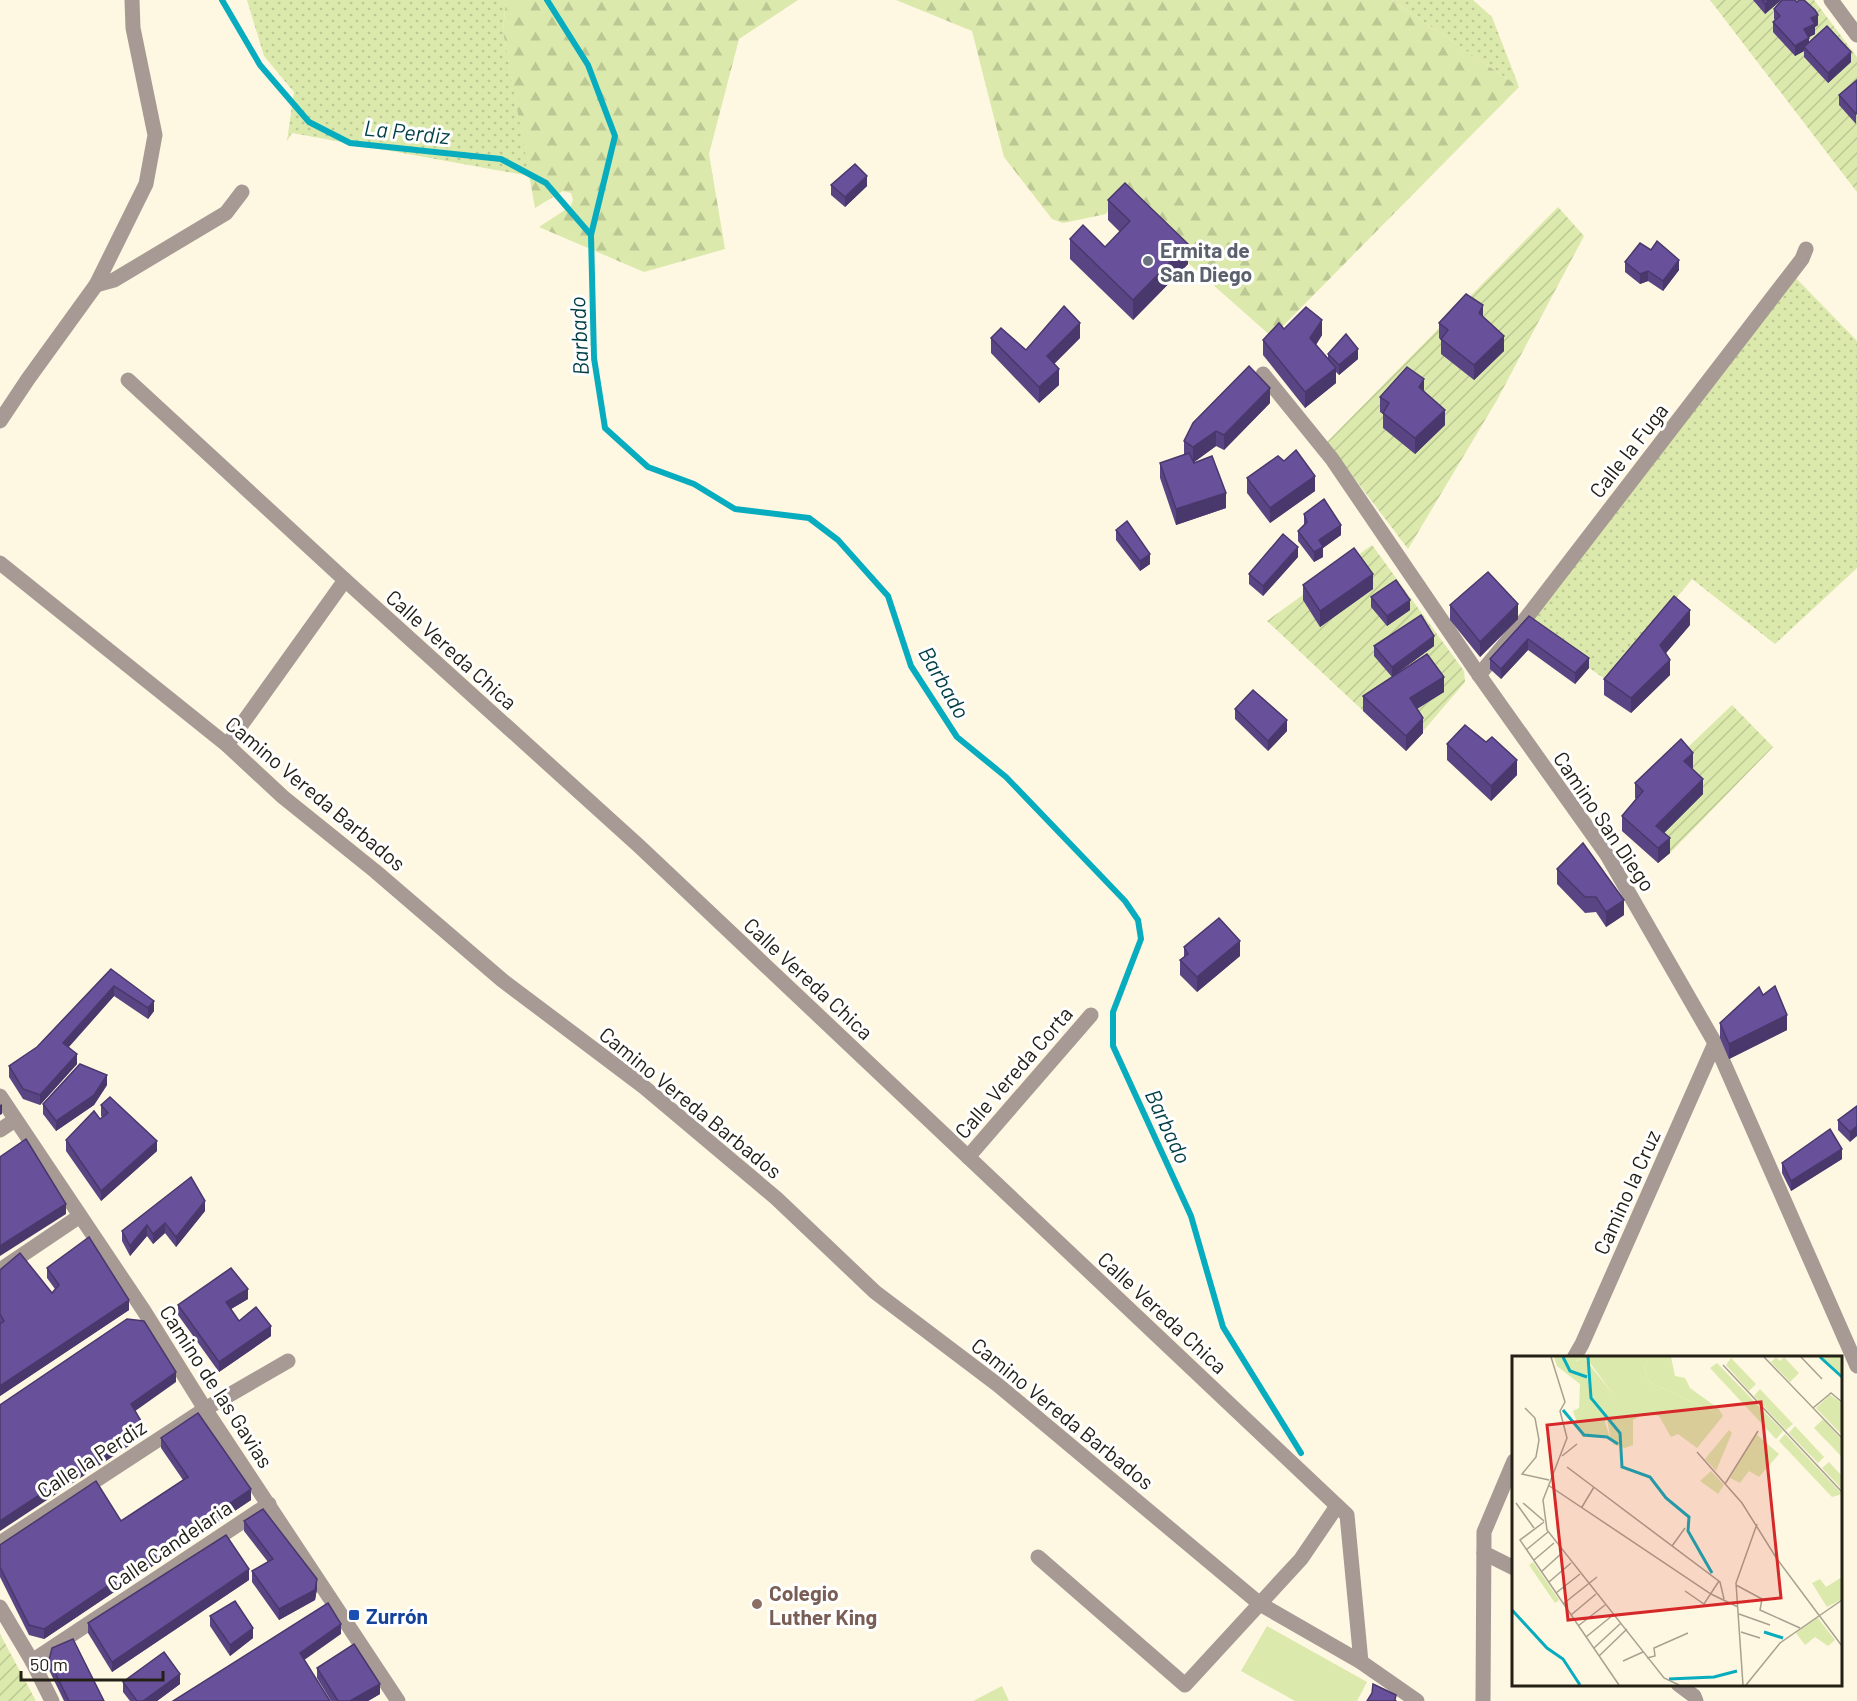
<svg xmlns="http://www.w3.org/2000/svg" width="1857" height="1701" font-family="Barlow,sans-serif">
<style>
.grass{fill:url(#grass-dots)}
.forest{fill:url(#forest-firs)}
.garden{fill:url(#garden-furrows)}
.pitch{fill:#dbe9ac}
.lines{fill:none;stroke-linecap:round;stroke-linejoin:round}
.stream{stroke:#07adbe;stroke-width:6}
.street{stroke:#a79a95;stroke-width:15}
.wall{fill:#594584}
.shaded-wall{fill:#49386c}
.building{fill:#68509a;stroke:#49386c;stroke-width:1.5}
.worship-dot{fill:#6b7280;stroke:#fff;stroke-width:2}
.education-dot{fill:#8d6e63;stroke:#fff;stroke-width:2}
.transit-dot{fill:#1a4fb4;stroke:#fff;stroke-width:2}
.labels{text-anchor:middle;dominant-baseline:central;stroke-width:6;stroke-linejoin:round;paint-order:stroke}
.worship-label{font-size:21px;font-weight:bold;fill:#5b616d;stroke:#fff;text-anchor:start}
.street-label{font-size:21px;fill:#242016;stroke:#fff}
.education-label{font-size:21px;font-weight:bold;fill:#785e54;stroke:#fff;text-anchor:start}
.transit-label{font-size:21px;font-weight:bold;fill:#164399;stroke:#fff;text-anchor:start}
.water-label{font-size:22px;font-style:italic;fill:#003e46;stroke:#fff}
.inset-river{fill:none;stroke:#07adbe;stroke-width:3}
.inset-road{fill:none;stroke:#a7a190;stroke-width:1.5}
.view{fill:#d62828;fill-opacity:0.15;stroke:#d62828;stroke-width:3}
.inset-edge{fill:none;stroke:#242016;stroke-width:3}
</style>
<defs>
<pattern id="grass-dots" width="8" height="8" patternUnits="userSpaceOnUse" patternTransform="scale(1.5)"><rect width="8" height="8" fill="#dbe9ac"/><path d="M2 2h.1M6 6h.1" fill="none" stroke="#bcc893" stroke-width="1.8" stroke-linecap="round"/></pattern>
<pattern id="forest-firs" width="22" height="20" patternUnits="userSpaceOnUse" patternTransform="scale(1.5)"><rect width="22" height="20" fill="#dbe9ac"/><path d="M5 1l3.5 6h-7zM16 11l3.5 6h-7z" fill="#bcc893"/></pattern>
<pattern id="garden-furrows" width="10" height="10" patternUnits="userSpaceOnUse" patternTransform="scale(1.5)"><rect width="10" height="10" fill="#dbe9ac"/><path d="M-1 1l2-2M0 10L10 0M9 11l2-2" fill="none" stroke="#bcc893"/></pattern>
</defs>
<rect width="100%" height="100%" fill="#fef7e1"/>
<g class="grass">
<path d="M247 0H506L503 31 530 176 292 133 287 141 294 92 264 56Z"/>
<path d="M1392 0H1473L1492 17 1519 87Z"/>
<path d="M1791 273 1857 341V568L1775 644 1692 579 1608 681 1523 622Z"/>
</g>
<g class="forest">
<path d="M506 0H798L739 39 709 154 725 249 644 272 539 227 571 206 573 200 571 193 563 191 535 208 503 31Z"/>
<path d="M896 0H1392L1519 87 1272 337 1115 198 1106 214 1063 223 1052 219 1004 157 972 31Z"/>
</g>
<g class="garden">
<path d="M1710 0H1814L1857 57V192Z"/>
<path d="M1558 207 1584 236 1497 400 1408 549 1327 442Z"/>
<path d="M1372 545 1464 671 1465 682 1406 751 1267 621Z"/>
<path d="M1732 705 1773 747 1670 853 1658 863 1622 831 1643 806 1635 798Z"/>
<path d="M0 1634 36 1701H0Z"/>
</g>
<g class="pitch">
<path d="M1267 1626 1367 1682 1357 1701H1295L1241 1671Z"/>
<path d="M1002 1686 1009 1701H973Z"/>
</g>
<g class="lines">
<g class="stream">
<path d="M222 0 260 65 309 122 350 143 501 159 546 183 591 235"/>
<path d="M547 0 588 65 615 136 591 235 594 358 605 428 648 467 694 484 735 509 809 518 838 540 888 596 911 666 957 737 1006 777 1125 901 1138 920 1141 939 1113 1012V1046L1191 1216 1223 1327 1301 1453"/>
</g>
<g class="street">
<path d="M1831 0 1857 35"/>
<path d="M96 285 114 280 226 213 242 192"/>
<path d="M1263 374 1332 459 1479 675 1607 855 1715 1043 1857 1366"/>
<path d="M128 380 345 580 639 846 1347 1515 1361 1662"/>
<path d="M0 421 28 379 96 285 146 184 155 135 133 28 132 0"/>
<path d="M0 563 227 745 283 797 375 871 502 980 644 1087 776 1198 875 1292 998 1385 1260 1604 1361 1662 1417 1701"/>
<path d="M1479 675 1523 622 1802 259 1806 249"/>
<path d="M227 745 345 580"/>
<path d="M0 1096 144 1311 205 1409 398 1701"/>
<path d="M0 1130 15 1120"/>
<path d="M968 1157 1091 1015"/>
<path d="M0 1270 80 1216"/>
<path d="M1574 1358 1582 1344 1715 1043"/>
<path d="M0 1543 205 1409 288 1361"/>
<path d="M1484 1553 1514 1568"/>
<path d="M1038 1557 1185 1685 1301 1559 1337 1506"/>
<path d="M0 1607 32 1661 52 1701"/>
<path d="M32 1661 269 1504"/>
<path d="M1678 1684 1694 1696 1696 1701"/>
<path d="M1483 1701 1484 1532 1514 1461"/>
</g>
</g>
<g class="wall">
<path d="M1753 0H1781L1765 14Z"/>
<path d="M1774 9 1818 25 1815 27V34L1809 37V43L1851 62 1828 83 1804 57V51L1795 56 1773 32V22L1775 20 1774 19Z"/>
<path d="M1857 80 1856 124 1839 105V95Z"/>
<path d="M831 185 867 186 845 207 831 195Z"/>
<path d="M1108 200 1188 264 1133 320 1070 259V239L1105 247 1120 232 1108 220Z"/>
<path d="M1625 262 1679 270 1663 291 1648 281 1640 284 1625 272Z"/>
<path d="M1483 317 1504 351 1474 380 1441 354V340L1439 338V323Z"/>
<path d="M1284 329 1322 335 1316 345 1328 359V354L1358 359 1339 375 1336 372V383L1305 408 1263 355V340Z"/>
<path d="M991 338 1026 350 1080 338 1054 364 1059 385 1039 403 991 353Z"/>
<path d="M1424 391 1445 425 1415 454 1383 428V414L1380 412V397Z"/>
<path d="M1270 403 1224 450 1216 446 1194 462 1226 508 1176 525 1160 478V463L1184 455V441Z"/>
<path d="M1247 478 1315 491 1270 523 1247 493Z"/>
<path d="M1304 514 1341 535 1323 548V557L1314 562 1298 541V531L1304 525Z"/>
<path d="M1116 530 1150 564 1140 571 1116 540Z"/>
<path d="M1298 557 1263 596 1249 584V574Z"/>
<path d="M1303 585 1373 589 1320 627 1303 600Z"/>
<path d="M1371 597 1410 610 1387 626 1371 607Z"/>
<path d="M1450 605 1518 619 1480 657 1450 620Z"/>
<path d="M1529 616 1589 668 1575 684 1528 650 1501 679 1490 669V659Z"/>
<path d="M1690 625 1666 653 1670 675 1631 713 1604 695V679Z"/>
<path d="M1374 646H1434L1392 677 1374 656Z"/>
<path d="M1444 692 1417 709 1423 733 1406 751 1363 711V696Z"/>
<path d="M1235 709 1287 731 1268 751 1235 719Z"/>
<path d="M1447 744 1517 775 1491 801 1447 760Z"/>
<path d="M1693 768 1692 769 1703 794 1664 833 1670 853 1658 863 1622 831V816L1636 799 1635 798V783Z"/>
<path d="M1557 869 1624 915 1606 927 1596 912 1585 913 1557 884Z"/>
<path d="M1184 947 1240 956 1197 992 1180 975V960L1184 957Z"/>
<path d="M111 969 154 1011 148 1019 114 996 69 1047 77 1064 40 1105 23 1099 9 1077V1066L37 1047Z"/>
<path d="M1763 995 1787 1030 1729 1059 1720 1038V1023Z"/>
<path d="M107 1085 94 1105 56 1131 43 1114V1104Z"/>
<path d="M101 1105 157 1151 101 1201 66 1151V1140L102 1117 101 1116Z"/>
<path d="M1857 1106 1850 1142 1838 1130V1120Z"/>
<path d="M1842 1159 1791 1191 1782 1173V1163Z"/>
<path d="M205 1211 176 1247 165 1233 153 1244 147 1236 130 1256 122 1241V1231Z"/>
<path d="M47 1268 129 1310 0 1396V1270L52 1293 55 1289 47 1278Z"/>
<path d="M248 1299 231 1309 239 1321 271 1336 219 1372 178 1315V1305Z"/>
<path d="M161 1438 251 1500 44 1639 29 1635 0 1577V1545L121 1521 183 1480 161 1448Z"/>
<path d="M244 1521 317 1589 315 1600 279 1620 252 1582V1571L268 1562 244 1531Z"/>
<path d="M249 1580 112 1672 88 1633V1623Z"/>
<path d="M210 1616 253 1638 230 1656 210 1626Z"/>
<path d="M49 1660 104 1701H64L49 1670Z"/>
<path d="M317 1668 380 1694 368 1701H331L317 1678Z"/>
<path d="M123 1682 180 1684 157 1701H130L123 1692Z"/>
</g>
<g class="shaded-wall">
<path d="M1769 0H1781L1765 14V4Z"/>
<path d="M1818 15V25L1815 27V34L1804 40V29L1811 18Z"/>
<path d="M1809 38V48L1804 47V51L1795 56V46Z"/>
<path d="M1851 52V62L1828 83V73Z"/>
<path d="M867 176V186L845 207V197Z"/>
<path d="M1188 244V264L1133 320V300Z"/>
<path d="M1679 260V270L1663 291V281Z"/>
<path d="M1648 271V281L1640 284V274Z"/>
<path d="M1483 305V321L1479 313Z"/>
<path d="M1322 320V335L1310 354V338Z"/>
<path d="M1080 323V338L1047 371V356Z"/>
<path d="M1504 336V351L1474 380V365Z"/>
<path d="M1358 349V359L1339 375V365Z"/>
<path d="M1336 368V383L1305 408V392Z"/>
<path d="M1059 369V385L1039 403V387Z"/>
<path d="M1424 379V395L1419 387Z"/>
<path d="M1270 388V403L1224 450V435Z"/>
<path d="M1445 410V425L1415 454V438Z"/>
<path d="M1216 431V446L1193 463V447Z"/>
<path d="M1315 476V491L1270 523V508Z"/>
<path d="M1226 493V508L1176 525V509Z"/>
<path d="M1341 525V535L1323 548V557L1314 562V552L1319 540Z"/>
<path d="M1298 547V557L1263 596V586Z"/>
<path d="M1150 554V564L1140 571V561Z"/>
<path d="M1373 574V589L1320 627V611Z"/>
<path d="M1410 600V610L1387 626V616Z"/>
<path d="M1518 604V619L1480 657V642Z"/>
<path d="M1690 610V625L1660 660V645Z"/>
<path d="M1434 636V646L1392 677V667Z"/>
<path d="M1528 639V650L1501 679V669Z"/>
<path d="M1589 658V668L1575 684V673Z"/>
<path d="M1670 660V675L1631 713V698Z"/>
<path d="M1444 677V692L1410 713V698Z"/>
<path d="M1423 718V733L1406 751V736Z"/>
<path d="M1287 720V731L1268 751V741Z"/>
<path d="M1693 753V768L1684 776V761Z"/>
<path d="M1517 760V775L1491 801V786Z"/>
<path d="M1703 779V794L1656 841V826Z"/>
<path d="M1670 838V853L1658 863V848Z"/>
<path d="M1624 900V915L1606 927V912Z"/>
<path d="M1240 941V956L1197 992V977Z"/>
<path d="M114 986V996L63 1053V1043Z"/>
<path d="M154 1001V1011L148 1019V1008Z"/>
<path d="M1787 1015V1030L1729 1059V1044Z"/>
<path d="M77 1054V1064L40 1105V1095Z"/>
<path d="M107 1075V1085L94 1105 56 1131V1121Z"/>
<path d="M2 1104V1114L0 1115V1105Z"/>
<path d="M1857 1126V1136L1850 1142V1132Z"/>
<path d="M157 1141V1151L101 1201V1191Z"/>
<path d="M1842 1149V1159L1791 1191V1181Z"/>
<path d="M205 1201V1211L176 1247V1237Z"/>
<path d="M66 1204V1214L0 1256V1246Z"/>
<path d="M165 1223V1233L153 1244V1234Z"/>
<path d="M147 1225V1236L130 1256V1246Z"/>
<path d="M248 1289V1299L226 1312V1302Z"/>
<path d="M129 1300V1310L0 1396V1386Z"/>
<path d="M271 1326V1336L219 1372V1362Z"/>
<path d="M176 1372V1382L131 1414V1404Z"/>
<path d="M144 1426V1436L0 1531V1521Z"/>
<path d="M251 1489V1500L44 1639V1629Z"/>
<path d="M249 1569V1580L112 1672V1662Z"/>
<path d="M317 1579V1589L315 1600 279 1620V1609Z"/>
<path d="M341 1624V1634L300 1663V1653Z"/>
<path d="M253 1628V1638L230 1656V1645Z"/>
<path d="M180 1674V1684L157 1701H143Z"/>
<path d="M380 1684V1694L368 1701H350Z"/>
</g>
<g class="building">
<path d="M1762 0H1769L1765 4Z"/>
<path d="M1782 0H1795L1797 2 1799 0H1804L1815 10 1818 15 1811 18 1815 24 1804 29 1809 38 1795 46 1773 22 1780 16 1774 9Z"/>
<path d="M1827 26 1851 52 1828 73 1804 47Z"/>
<path d="M1857 80V113L1856 114 1839 95Z"/>
<path d="M855 164 867 176 845 197 831 185Z"/>
<path d="M1125 183 1188 244 1133 300 1070 239 1083 225 1105 247 1130 221 1108 200Z"/>
<path d="M1657 241 1679 260 1663 281 1648 271 1640 274 1625 262 1640 243 1651 250Z"/>
<path d="M1466 294 1483 305 1479 313 1504 336 1474 365 1441 339 1448 330 1439 323Z"/>
<path d="M1064 306 1080 323 1047 356 1059 369 1039 387 991 338 1001 328 1026 350Z"/>
<path d="M1306 307 1322 320 1310 338 1336 368 1305 392 1263 340 1279 323 1284 329Z"/>
<path d="M1346 334 1358 349 1339 365 1328 354Z"/>
<path d="M1249 366 1270 388 1224 435 1216 431 1193 447 1184 441 1193 423Z"/>
<path d="M1407 367 1424 379 1419 387 1445 410 1415 438 1383 413 1389 403 1380 397Z"/>
<path d="M1296 450 1315 476 1270 508 1247 478 1278 456 1284 461Z"/>
<path d="M1189 453 1194 463 1212 456 1226 493 1176 509 1160 463Z"/>
<path d="M1324 499 1341 525 1319 540 1323 547 1314 552 1298 531 1307 522 1304 514Z"/>
<path d="M1127 521 1150 554 1140 561 1116 530Z"/>
<path d="M1283 534 1298 547 1263 586 1249 574Z"/>
<path d="M1354 548 1373 574 1320 611 1303 585Z"/>
<path d="M1488 572 1518 604 1480 642 1450 605Z"/>
<path d="M1396 580 1410 600 1387 616 1371 597Z"/>
<path d="M1674 596 1690 610 1660 645 1670 660 1631 698 1604 679Z"/>
<path d="M1421 615 1434 636 1392 667 1374 646Z"/>
<path d="M1529 616 1589 658 1575 673 1528 639 1501 669 1490 659Z"/>
<path d="M1427 654 1444 677 1410 698 1423 718 1406 736 1363 696Z"/>
<path d="M1253 690 1287 720 1268 741 1235 709Z"/>
<path d="M1465 725 1486 742 1492 737 1517 760 1491 786 1447 744Z"/>
<path d="M1681 739 1693 753 1684 761 1703 779 1656 826 1670 838 1658 848 1622 816 1643 791 1635 783Z"/>
<path d="M1583 843 1624 900 1606 912 1596 897H1585L1557 869Z"/>
<path d="M1219 918 1240 941 1197 977 1180 960 1188 954 1184 947Z"/>
<path d="M111 969 154 1001 148 1008 114 986 63 1043 77 1054 40 1095 23 1089 9 1066 37 1047Z"/>
<path d="M1775 986 1787 1015 1729 1044 1720 1023 1759 987 1763 995Z"/>
<path d="M80 1064 107 1075 94 1095 56 1121 43 1104Z"/>
<path d="M110 1097 157 1141 101 1191 66 1140 94 1111 100 1119 108 1113 101 1105Z"/>
<path d="M1857 1106V1126L1850 1132 1838 1120Z"/>
<path d="M1830 1129 1842 1149 1791 1181 1782 1163Z"/>
<path d="M26 1139 66 1204 0 1246V1157Z"/>
<path d="M191 1177 205 1201 176 1237 165 1223 153 1234 147 1225 130 1246 122 1231Z"/>
<path d="M89 1237 129 1300 0 1386V1324L4 1321 0 1314V1270L20 1253 52 1293 59 1285 47 1268Z"/>
<path d="M231 1268 248 1289 226 1302 239 1321 256 1307 271 1326 219 1362 178 1305Z"/>
<path d="M127 1319 144 1321 176 1372 131 1404 144 1426 0 1521V1405Z"/>
<path d="M198 1413 251 1489 44 1629 29 1625 0 1567V1545L96 1481 121 1521 188 1477 161 1438Z"/>
<path d="M263 1509 317 1579 315 1590 279 1609 252 1571 273 1559 244 1521Z"/>
<path d="M226 1535 249 1569 112 1662 88 1623Z"/>
<path d="M235 1601 253 1628 230 1645 210 1616Z"/>
<path d="M328 1603 341 1624 300 1653 330 1701H173Z"/>
<path d="M73 1639 104 1701H69L49 1660 52 1648Z"/>
<path d="M354 1644 380 1684 350 1701H338L317 1668Z"/>
<path d="M164 1652 180 1674 143 1701H137L123 1682Z"/>
<path d="M1373 1684 1396 1695 1395 1700 1396 1701H1367L1372 1693Z"/>
</g>
<circle class="worship-dot" cx="1148" cy="261" r="6"/>
<circle class="education-dot" cx="757" cy="1604" r="6"/>
<rect class="transit-dot" x="348" y="1609" width="12" height="12" rx="3"/>
<g class="labels">
<g class="worship-label">
<text x="1160" y="249">Ermita de<tspan x="1160" dy="24">San Diego</tspan></text>
</g>
<g class="street-label">
<text transform="translate(1628 450) rotate(-52)">Calle la Fuga</text>
<text transform="translate(452 649) rotate(42)">Calle Vereda Chica</text>
<text transform="translate(316 793) rotate(40)">Camino Vereda Barbados</text>
<text transform="translate(1605 821) rotate(56)">Camino San Diego</text>
<text transform="translate(809 978) rotate(43)">Calle Vereda Chica</text>
<text transform="translate(1013 1072) rotate(-49)">Calle Vereda Corta</text>
<text transform="translate(691 1102) rotate(39)">Camino Vereda Barbados</text>
<text transform="translate(1626 1192) rotate(-66)">Camino la Cruz</text>
<text transform="translate(1163 1312) rotate(43)">Calle Vereda Chica</text>
<text transform="translate(217 1386) rotate(57)">Camino de las Gavias</text>
<text transform="translate(1063 1413) rotate(39)">Camino Vereda Barbados</text>
<text transform="translate(91 1458) rotate(-33)">Calle la Perdiz</text>
<text transform="translate(169 1545) rotate(-34)">Calle Candelaria</text>
</g>
<g class="education-label">
<text x="769" y="1592">Colegio<tspan x="769" dy="24">Luther King</tspan></text>
</g>
<g class="transit-label">
<text x="366" y="1615">Zurrón</text>
</g>
<g class="water-label">
<text transform="translate(407 131) rotate(6)">La Perdiz</text>
<text transform="translate(578 336) rotate(-93)">Barbado</text>
<text transform="translate(945 682) rotate(60)">Barbado</text>
<text transform="translate(1169 1126) rotate(65)">Barbado</text>
</g>
</g>
<g transform="translate(1512 1356)">
<rect width="330" height="330" fill="#fef7e1"/>
<path d="M42 1H60L64 5 72 2 101 38 93 66 98 82 70 81 61 55 67 52 68 28 45 10ZM137 1H159L163 20 173 22 178 32 207 53 211 60 137 26 132 12ZM311 1H330V19L312 4ZM244 78 267 98 247 121 237 115 228 127 218 122Z" fill="#dbe9ac"/>
<path d="M60 1H137L132 12 137 26 211 60 185 92 166 78 159 81 147 60 134 57 121 64V89L113 92 100 88 104 85 99 86 93 51 101 38 78 7 72 2 63 5Z" fill="#dbe9ac"/>
<path d="M264 1 268 5 272 1 287 17 278 26 259 6ZM219 2 244 28 237 35 214 9ZM205 7 271 75 264 83 198 12ZM248 33 281 68 274 74 242 40ZM318 39 330 47V79L304 52ZM311 63 330 84V101L302 72ZM283 70 312 101 306 107 277 77ZM217 74 220 77 204 115 193 103ZM273 78 330 138 320 141 267 85ZM317 106 330 120V133L310 112ZM199 115 212 129 206 138 188 125ZM21 206 47 244 43 247 17 209ZM330 221V243L315 251 300 227 308 223 314 231ZM305 261 323 284 316 290 303 281 293 289 284 277Z" fill="#dbe9ac"/>
<path class="inset-river" d="M51 1 58 15 75 21M76 1 79 42 108 77 110 111 138 121 154 142 177 161 176 175 200 217M308 1 330 21M51 54 72 79 95 81 106 88M0 254 35 292 51 303 68 329M252 276 271 282M157 323 202 321 225 315"/>
<path class="inset-road" d="M39 1 53 46 48 55 55 82 31 144 35 174 152 322 167 329M252 1 330 82M289 1 310 23M211 9 330 136M13 52 23 62 27 84 24 101 10 118 37 124M301 52 319 37 330 46M185 96 230 147 265 203 330 290M50 100 65 88M55 111 208 226 212 243M213 128 246 75M36 129 199 238 226 251M4 147 22 172M11 147 32 165M70 151 82 131M32 166 8 184 107 329M160 190 173 172M14 194 36 176M22 204 42 187M29 216 50 197M37 226 59 207M224 229 250 243 248 254 288 272M173 235 192 248 207 225M44 237 68 218M51 248 85 221M227 258 258 269M59 259 84 238M66 270 93 249M229 276 248 282M74 281 101 259M82 292 109 267M87 300 115 273M135 302 143 300 142 292 176 277M111 305 131 296M231 329 224 227 245 168M234 329 268 287 330 244"/>
<path class="view" d="M249 46 269 242 56 264 35 69Z"/>
<rect width="330" height="330" class="inset-edge"/>
</g>
<path d="M21 1671v9h142v-9" fill="none" stroke="#242016" stroke-width="3"/>
<text x="30" y="1671" font-size="18" fill="#242016" stroke="#ffffff" stroke-width="4.5" paint-order="stroke">50 m</text>
</svg>
